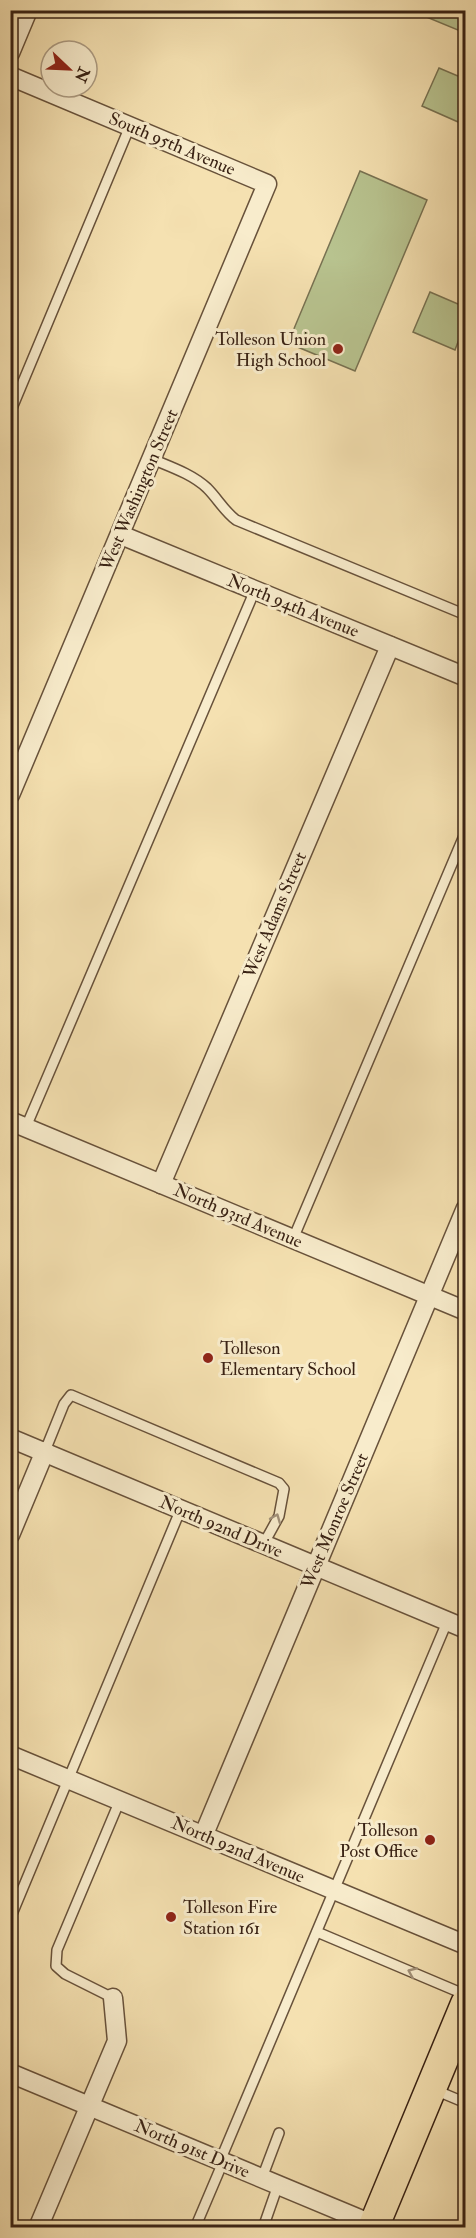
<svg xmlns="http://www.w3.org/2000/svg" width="476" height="2238" font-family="'IM FELL Double Pica',serif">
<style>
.green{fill:#b8c38f;stroke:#787252;stroke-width:1.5}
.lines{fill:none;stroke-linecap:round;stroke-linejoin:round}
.service-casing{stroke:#68523b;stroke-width:12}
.minor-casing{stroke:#68523b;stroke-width:21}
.primary-casing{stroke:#392214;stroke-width:33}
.service{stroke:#f8eccc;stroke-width:9}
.minor{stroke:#f8eccc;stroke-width:18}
.primary{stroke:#f5e1b1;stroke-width:30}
.oneway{stroke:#a29179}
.poi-dot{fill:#8f2418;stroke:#f8eccc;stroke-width:2}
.labels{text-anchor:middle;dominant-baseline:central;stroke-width:6;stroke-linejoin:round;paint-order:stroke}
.street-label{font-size:18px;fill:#392214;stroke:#f8eccc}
.poi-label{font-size:18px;fill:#392214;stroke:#f8eccc;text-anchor:end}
</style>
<rect width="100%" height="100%" fill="#f5e1b1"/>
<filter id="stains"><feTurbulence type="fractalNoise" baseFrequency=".00333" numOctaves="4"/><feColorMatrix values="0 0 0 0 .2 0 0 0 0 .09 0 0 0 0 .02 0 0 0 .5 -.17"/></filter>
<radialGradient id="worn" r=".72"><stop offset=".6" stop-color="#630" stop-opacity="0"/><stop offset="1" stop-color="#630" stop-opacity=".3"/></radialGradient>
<g class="green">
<path d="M412 11H465V33Z"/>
<path d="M439 68 465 79V125L422 106Z"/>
<path d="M360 171 427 200 355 371 288 343Z"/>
<path d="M430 292 465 307V323L455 350 413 332Z"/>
</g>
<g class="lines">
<defs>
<g id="service">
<path d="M10 413 130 126"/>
<path d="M152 459C171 467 192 474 207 488 218 499 224 511 236 520L466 615"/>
<path d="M26 1127 255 590"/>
<path d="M293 1239 466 831"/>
<path d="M45 1451 64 1404 71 1395 279 1483 284 1489 279 1516 263 1545"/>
<path d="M10 1919 180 1511"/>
<path d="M317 1932 466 1995"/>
<path d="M113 1998 65 1974 56 1966 57 1950 120 1800"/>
<path d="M435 2090 466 2103"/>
<path d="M220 2161 447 1622"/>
<path d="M262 2178 279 2133"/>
<path d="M195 2228 223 2162"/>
<path d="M263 2228 278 2185"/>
</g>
<g id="minor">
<path d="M10 53 28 10"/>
<path d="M10 76 267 184 10 795"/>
<path d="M121 535 466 677"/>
<path d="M10 1121 466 1311"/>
<path d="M161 1184 390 646"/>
<path d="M10 1438 466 1629"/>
<path d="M10 1535 45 1451"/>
<path d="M10 1755 466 1945"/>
<path d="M204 1834 466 1208"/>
<path d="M10 2073 374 2225"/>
<path d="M38 2228 117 2041 113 1998"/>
</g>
<path id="primary" d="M373 2228 466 2004"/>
</defs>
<use href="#service" class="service-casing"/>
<use href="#minor" class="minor-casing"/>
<use href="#primary" class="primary-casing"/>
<use href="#service" class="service"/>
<use href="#minor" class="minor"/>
<use href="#primary" class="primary"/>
</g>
<defs><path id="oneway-chevron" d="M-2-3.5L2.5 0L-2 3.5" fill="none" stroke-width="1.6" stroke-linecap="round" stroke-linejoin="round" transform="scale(1.5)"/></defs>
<g class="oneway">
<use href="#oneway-chevron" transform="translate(276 1518) rotate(-68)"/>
<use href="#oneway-chevron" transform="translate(412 1972) rotate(-157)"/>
</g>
<g class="poi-dot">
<circle cx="338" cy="349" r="6"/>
<circle cx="208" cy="1358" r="6"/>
<circle cx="430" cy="1840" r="6"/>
<circle cx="171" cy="1917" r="6"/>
</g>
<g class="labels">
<g class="street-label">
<text transform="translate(172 144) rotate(23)">South 95th Avenue</text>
<text transform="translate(139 490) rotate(-67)">West Washington Street</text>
<text transform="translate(293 606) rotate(22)">North 94th Avenue</text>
<text transform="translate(275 915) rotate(-67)">West Adams Street</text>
<text transform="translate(238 1216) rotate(23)">North 93rd Avenue</text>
<text transform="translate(335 1521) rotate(-67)">West Monroe Street</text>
<text transform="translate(221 1527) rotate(23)">North 92nd Drive</text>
<text transform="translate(238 1850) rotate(23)">North 92nd Avenue</text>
<text transform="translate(192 2149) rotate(23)">North 91st Drive</text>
</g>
<g class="poi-label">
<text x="326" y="339">Tolleson Union<tspan x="326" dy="21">High School</tspan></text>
<text x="220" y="1348" text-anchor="start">Tolleson<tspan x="220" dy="21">Elementary School</tspan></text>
<text x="418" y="1830">Tolleson<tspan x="418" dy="21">Post Office</tspan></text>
<text x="183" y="1907" text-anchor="start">Tolleson Fire<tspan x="183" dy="21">Station 161</tspan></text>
</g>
</g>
<rect width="476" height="2238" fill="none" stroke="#f5e1b1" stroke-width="36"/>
<rect x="12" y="12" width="452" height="2214" fill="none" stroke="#392214" stroke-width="3"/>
<rect x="18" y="18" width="440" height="2202" fill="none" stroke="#392214" stroke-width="1.5"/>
<g transform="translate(69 69) rotate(113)"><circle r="28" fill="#f8eccc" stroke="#ac9b82" stroke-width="1.5"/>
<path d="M0-4.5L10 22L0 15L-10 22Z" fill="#8f2418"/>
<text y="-9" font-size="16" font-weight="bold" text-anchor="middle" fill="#392214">N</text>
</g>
<rect width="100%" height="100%" filter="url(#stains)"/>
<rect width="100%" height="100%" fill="url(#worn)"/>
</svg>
